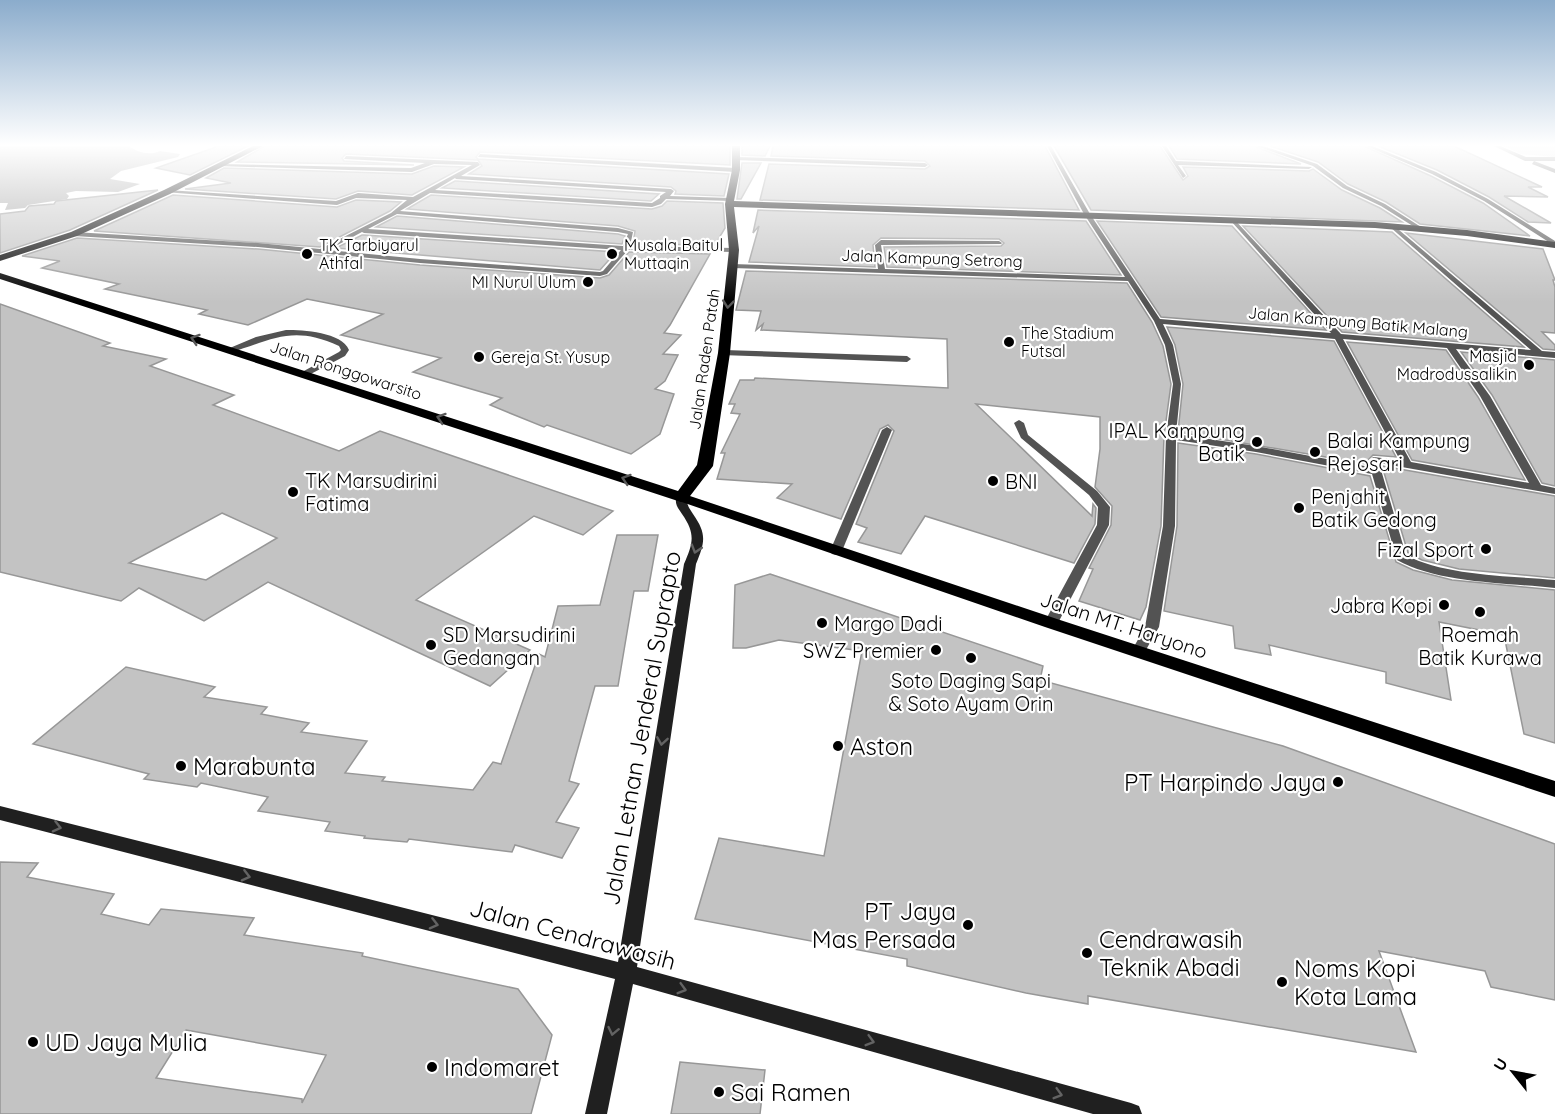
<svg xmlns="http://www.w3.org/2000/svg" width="1555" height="1114" font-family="Quicksand,sans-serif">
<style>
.green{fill:#dadada}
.water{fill:#a1a1a1}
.building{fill:#c3c3c3;stroke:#979797;stroke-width:1.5;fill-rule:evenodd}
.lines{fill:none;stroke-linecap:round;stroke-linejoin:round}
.lane{fill:#535353;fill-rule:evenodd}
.street{fill:#535353;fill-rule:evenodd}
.secondary{fill:#202020;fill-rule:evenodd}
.primary{fill:#000;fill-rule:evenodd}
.highway{fill:#000;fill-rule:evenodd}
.oneway{stroke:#595959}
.oneway2{stroke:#636363}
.poi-dot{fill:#000;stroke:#fff;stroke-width:2}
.labels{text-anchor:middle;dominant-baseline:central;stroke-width:4.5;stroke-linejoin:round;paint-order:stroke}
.far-poi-label{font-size:16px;fill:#000;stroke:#fff;text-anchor:start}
.far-street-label{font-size:16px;fill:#000;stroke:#fff}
.poi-label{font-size:20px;fill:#000;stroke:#fff;text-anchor:start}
.street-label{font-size:20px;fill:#000;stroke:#fff}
.near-street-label{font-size:24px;fill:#000;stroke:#fff}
.near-poi-label{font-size:24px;fill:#000;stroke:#fff;text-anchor:start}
</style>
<rect width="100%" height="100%" fill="#fff"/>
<path class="green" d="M1504 146H1555V157L1521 154Z"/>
<path class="water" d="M0 146H129C136 152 150 156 160 151L180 154 178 157 121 171 110 179 140 184 118 192 76 191 66 193 69 196 67 199 28 205 25 208 5 210 8 203H0Z"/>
<g class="building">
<path d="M219 146H248L190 175 156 168Z"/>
<path d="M265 146H730V165L480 152 476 157 478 159 729 174 724 196 675 194 676 191 671 187 469 174 482 166 478 160 346 154 342 158 344 161 414 165 237 162Z"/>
<path d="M742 146H770L765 156 742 155Z"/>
<path d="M773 146H1045L1079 210 760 200 769 164 925 169 930 166 925 161 771 156Z"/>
<path d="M1054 146H1160L1183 180 1188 176 1183 167 1309 171 1313 169 1342 190 1380 208 1402 222 1091 210Z"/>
<path d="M1169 146H1254L1301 164 1177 159Z"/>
<path d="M1270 146H1364L1431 176 1483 203 1530 236 1420 224 1386 202 1348 184 1318 162Z"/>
<path d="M1378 146H1454L1542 187H1528L1548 197 1504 196 1551 223 1528 222 1489 197 1437 170Z"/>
<path d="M742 163H761L741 199H737Z"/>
<path d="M434 166 464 167 412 195 358 191 336 199 185 189 231 183 206 178 224 168 412 174Z"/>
<path d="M455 181H456L659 194 651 201 442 188Z"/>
<path d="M158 190 70 230 0 253V214L25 211 29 206 54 204 56 201Z"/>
<path d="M173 195 337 207 356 200 401 202 390 211 320 247 94 231Z"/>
<path d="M431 195 652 209 662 206 667 201 723 203 725 228 715 245 633 244 635 231 618 226 407 209Z"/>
<path d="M758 210 1086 221 1121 275 887 267 884 247 1001 246 1004 243 999 239 881 238 873 245 875 267 749 262 759 226 753 233Z"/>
<path d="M397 216 618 234 625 236 622 244 376 227Z"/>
<path d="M1097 221 1232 226 1326 330 1161 317Z"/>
<path d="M1243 226 1392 232 1524 347 1342 332Z"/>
<path d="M1406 233 1543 249 1555 280H1553L1555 287V333L1542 332 1555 345V350L1543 349Z"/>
<path d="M362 235H364L616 252 600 270 336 248Z"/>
<path d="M77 238 258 249 420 265 600 278 609 275 629 252 710 254 670 325 664 333 681 335 663 354 678 355 665 381 655 389 674 394 660 434 631 454 547 425 544 427 490 405 502 398 413 372 441 358 341 335 383 314 307 299 248 325 199 314 207 310 105 289 119 284 42 268 60 261 22 256Z"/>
<path d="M746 271 1127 283 1152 322 1163 346 1171 384 1164 436 1161 526 1146 607 1140 620 1079 601 1093 569 1089 568 1111 525 1112 506 1095 487 1100 449V417L976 404 1092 516 1093 504 1096 508 1095 524 1074 563 925 516 901 554 858 542 867 528 856 524 894 431 888 425 880 429 841 519 777 498 792 484 717 479 725 453H721L740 414 731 413 735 404H729L740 380H754L755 378 948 388 947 339 761 330 763 324 756 330 761 311 736 310Z"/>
<path d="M0 304 110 343 103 346 166 359 150 366 234 395 213 405 339 451 380 431 613 511 583 535 534 516 416 600 530 650 490 686 268 582 204 621 139 588 121 601 0 572ZM222 513 277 538 206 580 129 563Z"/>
<path d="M1167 327 1334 341 1396 457 1373 455 1367 461V464L1178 432 1183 384 1175 345Z"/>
<path d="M1347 342 1446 350 1478 397 1525 480 1412 460Z"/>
<path d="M1461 352 1555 360V486L1542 483 1492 395Z"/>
<path d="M1178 443 1256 454 1370 476 1396 562 1413 570 1452 580 1555 590V743L1524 734 1504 635 1439 622 1451 700 1386 683V672L1269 645 1271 655 1235 648 1233 626 1164 611 1177 526Z"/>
<path d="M1382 466 1555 496V578L1459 569 1422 560 1408 553Z"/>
<path d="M617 535H658L648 591H634L618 686H595L569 781 579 784 556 822 579 828 562 858 515 845 512 852 409 839 407 842 364 838 365 836 325 831 330 822 258 811 268 797 201 783 197 787 144 779 149 774 33 744 126 667 215 687 204 697 267 707 261 714 309 723 301 732 367 741 345 773 385 777 382 781 473 790 493 762 501 764 539 654 545 657 558 606 600 605Z"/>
<path d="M770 574 1043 666 1040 680 1283 746 1555 844V1000L1491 987 1485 971 1379 951 1416 1052 1088 996V1004L1026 993 907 966V959L695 919 719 838 824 856 862 651 779 640 746 648H733L735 585Z"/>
<path d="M0 862 38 863 27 877 114 894 101 914 149 925 161 909 254 918 244 935 363 953 362 956 518 989 552 1035 531 1114H0ZM186 1030 326 1055 302 1103V1099L156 1078Z"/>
<path d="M680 1062 765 1070 760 1114H671Z"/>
</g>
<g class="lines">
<g class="lane">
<path d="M286 330C303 330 342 332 349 350L345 356 305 377 302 376V372L339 352 341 350 339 346C293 325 274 339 229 353L225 350 256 337Z"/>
<path d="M724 350 907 356 911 359 907 362 721 355 720 353Z"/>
<path d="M1019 420 1024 423 1028 435 1097 491 1110 507 1109 525 1058 623 1051 627 1044 623 1097 525 1098 507 1089 495 1021 438 1014 423Z"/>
</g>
<g class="street">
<path d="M1047 146H1051L1090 214 1160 319 1331 333 1231 221 1233 218 1341 334 1531 350 1390 227V225L1392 224 1542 351 1555 352V358L1456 349 1490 396 1541 485 1555 488V494L1379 463 1406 555C1444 576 1512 576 1555 580V588C1508 583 1437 583 1397 560L1372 474 1256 452 1176 440 1175 526 1159 627 1143 655H1133L1131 652 1145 627 1163 526 1166 436 1173 384 1165 345 1154 321 1128 281 732 268 729 266 732 264 878 269 875 245 881 240 999 241 1002 243 1001 244 881 245 885 269 1125 277 1084 214ZM1163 324 1335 339 1400 460 1373 457 1369 462 1370 467 1256 446 1176 434 1181 384 1173 345ZM1343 339 1447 348 1480 396 1529 483 1411 462Z"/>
<path d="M1162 146H1166L1176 161 1312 167 1309 169 1178 165 1186 176 1183 178Z"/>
<path d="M1256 146H1263L1317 164 1347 186 1385 204 1421 227 1416 228 1381 206 1343 188 1313 166Z"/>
<path d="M1366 146H1372L1436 172 1488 199 1555 241V246L1484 201 1432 174Z"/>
<path d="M1494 146H1500L1526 157H1555V161H1525Z"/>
<path d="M480 154 736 168 739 170 736 172 478 157Z"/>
<path d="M346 156 478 162 480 165 461 176 671 189 674 191 670 196 730 198 732 201 666 199 661 204 652 207 430 193 400 211 618 228 633 232 630 246 734 248 737 250 734 252 628 250 607 274 600 276 420 263 258 247 74 236 71 234 74 232 258 243 320 249 391 213 407 200 356 198 337 205 164 192 167 190 336 201 358 193 413 197 472 165 434 164 412 172 218 166 221 164 411 168 425 163 344 159ZM455 178 456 179 666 192 660 196V198L652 203 435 190ZM397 214 618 232 628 234 623 246 368 229ZM362 232 364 233 621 250 603 271 600 272 420 259 328 250Z"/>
<path d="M737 157 925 163 928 165 925 167 735 160Z"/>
<path d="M1534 161 1555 169V173L1532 164Z"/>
<path d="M887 427 892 430 842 551 836 555 832 554 830 551 882 430Z"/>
</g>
<path class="secondary" d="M681 494 686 497C687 505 689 508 693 514 707 534 705 542 696 564L637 967 1131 1103 1139 1106 1142 1114H1093L633 984 607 1114H585L615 979 0 820V806L618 962 684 564C693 543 696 534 682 514 678 508 675 505 676 497Z"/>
<path class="primary" d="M681 493 1057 619 1555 781V797L1045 627 676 500 674 497 676 494Z"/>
<g class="highway">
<path d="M253 146H263L170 194 77 236 0 261V255L71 232 164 190Z"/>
<path d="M732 146H740V170L734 201 1375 222 1467 230 1555 242V248L1467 236 1375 228 734 207 739 250 730 353 713 466 687 500 681 502 0 279V273L678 491 697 465 718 353 729 250 725 204 732 170Z"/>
</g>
</g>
<defs><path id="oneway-chevron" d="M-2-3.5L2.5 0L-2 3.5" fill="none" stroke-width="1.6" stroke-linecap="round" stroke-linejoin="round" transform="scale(1.5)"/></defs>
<g class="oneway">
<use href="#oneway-chevron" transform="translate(728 304) rotate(96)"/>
<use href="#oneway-chevron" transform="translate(195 339) rotate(-162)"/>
<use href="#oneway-chevron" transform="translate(441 418) rotate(-162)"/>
<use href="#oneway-chevron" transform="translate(626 479) rotate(-162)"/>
</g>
<g class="oneway2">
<use href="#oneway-chevron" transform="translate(696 549) rotate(107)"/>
<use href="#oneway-chevron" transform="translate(662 741) rotate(99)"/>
<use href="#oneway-chevron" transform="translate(57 827) rotate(14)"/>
<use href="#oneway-chevron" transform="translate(246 876) rotate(14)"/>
<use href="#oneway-chevron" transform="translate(434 924) rotate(14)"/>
<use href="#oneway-chevron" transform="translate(682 989) rotate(16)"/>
<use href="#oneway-chevron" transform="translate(613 1031) rotate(102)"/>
<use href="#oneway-chevron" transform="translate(870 1041) rotate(16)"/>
<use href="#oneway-chevron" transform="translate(1058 1094) rotate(16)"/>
</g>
<linearGradient id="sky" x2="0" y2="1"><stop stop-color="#8baccc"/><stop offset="0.48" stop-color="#fff"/><stop offset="1" stop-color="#fff" stop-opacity="0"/></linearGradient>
<rect width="1555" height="302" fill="url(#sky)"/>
<g class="poi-dot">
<circle cx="307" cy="254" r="6"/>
<circle cx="612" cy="254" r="6"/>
<circle cx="588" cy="282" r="6"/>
<circle cx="1009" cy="342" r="6"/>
<circle cx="479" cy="357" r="6"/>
<circle cx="1529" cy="365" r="6"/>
<circle cx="1257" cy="442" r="6"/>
<circle cx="1315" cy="452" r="6"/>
<circle cx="993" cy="481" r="6"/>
<circle cx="293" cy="492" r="6"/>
<circle cx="1299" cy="508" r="6"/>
<circle cx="1486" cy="549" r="6"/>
<circle cx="1444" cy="605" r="6"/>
<circle cx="1480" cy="612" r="6"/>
<circle cx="822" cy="623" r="6"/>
<circle cx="431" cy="645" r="6"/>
<circle cx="936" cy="650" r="6"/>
<circle cx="971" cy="658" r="6"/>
<circle cx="838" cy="746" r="6"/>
<circle cx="181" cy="766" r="6"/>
<circle cx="1338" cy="782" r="6"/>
<circle cx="968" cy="925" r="6"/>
<circle cx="1087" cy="953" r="6"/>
<circle cx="1282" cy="982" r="6"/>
<circle cx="33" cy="1042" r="6"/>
<circle cx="432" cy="1067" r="6"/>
<circle cx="719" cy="1092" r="6"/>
</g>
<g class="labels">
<g class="far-poi-label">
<text x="319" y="245">TK Tarbiyarul<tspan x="319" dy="18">Athfal</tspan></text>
<text x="624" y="245">Musala Baitul<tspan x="624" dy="18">Muttaqin</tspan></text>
<text x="576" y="282" text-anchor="end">MI Nurul Ulum</text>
<text x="1021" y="333">The Stadium<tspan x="1021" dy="18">Futsal</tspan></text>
<text x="1517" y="356" text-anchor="end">Masjid<tspan x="1517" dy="18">Madrodussalikin</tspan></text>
<text x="491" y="357">Gereja St. Yusup</text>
</g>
<g class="far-street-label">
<text transform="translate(932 258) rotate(2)">Jalan Kampung Setrong</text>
<text transform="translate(1358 322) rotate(5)">Jalan Kampung Batik Malang</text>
<text transform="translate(704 359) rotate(-82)">Jalan Raden Patah</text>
<text transform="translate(346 370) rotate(18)">Jalan Ronggowarsito</text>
</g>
<g class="poi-label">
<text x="1245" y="430" text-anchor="end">IPAL Kampung<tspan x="1245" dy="23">Batik</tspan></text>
<text x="1327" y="440">Balai Kampung<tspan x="1327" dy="23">Rejosari</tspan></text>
<text x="305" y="480">TK Marsudirini<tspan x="305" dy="23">Fatima</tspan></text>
<text x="1005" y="481">BNI</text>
<text x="1311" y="496">Penjahit<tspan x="1311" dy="23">Batik Gedong</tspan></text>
<text x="1474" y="549" text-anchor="end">Fizal Sport</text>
<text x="1432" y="605" text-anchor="end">Jabra Kopi</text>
<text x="834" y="623">Margo Dadi</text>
<text x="443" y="634">SD Marsudirini<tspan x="443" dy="23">Gedangan</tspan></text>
<text x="1480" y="634" text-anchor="middle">Roemah<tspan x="1480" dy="23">Batik Kurawa</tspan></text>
<text x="924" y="650" text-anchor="end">SWZ Premier</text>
<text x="971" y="680" text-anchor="middle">Soto Daging Sapi<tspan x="971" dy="23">&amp; Soto Ayam Orin</tspan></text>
</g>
<g class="street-label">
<text transform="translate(1124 625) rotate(18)">Jalan MT. Haryono</text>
</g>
<g class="near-street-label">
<text transform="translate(641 728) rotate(-80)">Jalan Letnan Jenderal Suprapto</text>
<text transform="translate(573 934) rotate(15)">Jalan Cendrawasih</text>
</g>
<g class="near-poi-label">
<text x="850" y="746">Aston</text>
<text x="193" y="766">Marabunta</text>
<text x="1326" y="782" text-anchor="end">PT Harpindo Jaya</text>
<text x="956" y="911" text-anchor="end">PT Jaya<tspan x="956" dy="28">Mas Persada</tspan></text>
<text x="1099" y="939">Cendrawasih<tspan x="1099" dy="28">Teknik Abadi</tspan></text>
<text x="1294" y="968">Noms Kopi<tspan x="1294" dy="28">Kota Lama</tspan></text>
<text x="45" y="1042">UD Jaya Mulia</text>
<text x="444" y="1067">Indomaret</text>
<text x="731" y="1092">Sai Ramen</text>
</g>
</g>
<g transform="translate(1513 1072) rotate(301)" stroke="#ffffff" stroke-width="4.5" paint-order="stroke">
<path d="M0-4.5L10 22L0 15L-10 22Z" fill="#000000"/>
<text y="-9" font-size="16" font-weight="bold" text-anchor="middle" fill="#000000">U</text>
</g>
</svg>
